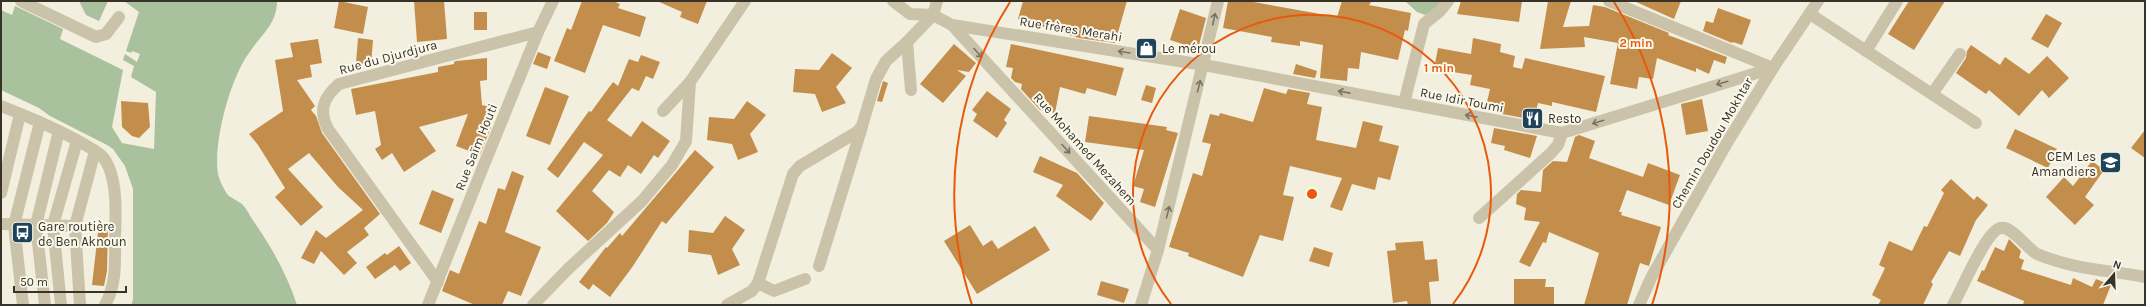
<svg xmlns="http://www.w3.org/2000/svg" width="2146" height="306" font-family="Karla,sans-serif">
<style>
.green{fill:#aac19e}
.building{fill:#c38e4b}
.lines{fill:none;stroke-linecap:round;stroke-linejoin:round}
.minor{stroke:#cac3aa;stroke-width:12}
.oneway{stroke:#7a7363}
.ring{fill:none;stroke:#e8590c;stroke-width:2}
.labels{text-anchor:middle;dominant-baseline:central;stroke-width:4;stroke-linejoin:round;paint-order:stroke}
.street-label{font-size:13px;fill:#383229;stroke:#faf8eb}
.poi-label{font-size:13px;fill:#383229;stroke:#faf8eb;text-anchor:start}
.centre{fill:#e8590c;stroke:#faf8eb;stroke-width:2}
.ring-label{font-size:12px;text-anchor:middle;font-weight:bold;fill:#e8590c;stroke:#faf8eb;stroke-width:4;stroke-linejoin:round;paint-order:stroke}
</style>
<rect width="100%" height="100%" fill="#f2efde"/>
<g class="green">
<path d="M79 1H108L99 21 86 15Z"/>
<path d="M124 1H277C277 24 261 35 249 53 230 79 213 142 218 174 219 180 225 192 229 196 233 199 238 201 242 204 246 208 249 214 252 219 271 246 287 274 297 305H131L133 300V189L125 166 113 149 107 145 50 116 39 108 1 90V10L12 15 15 6 63 29 60 39 123 70 112 127 122 143 154 149 156 92 131 77 134 66 123 60 125 54 137 62 140 54 132 51 131 53 126 51 139 12Z"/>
<path d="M1405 1H1445L1436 10 1425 15 1417 12Z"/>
</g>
<g class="building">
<path d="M339 1 368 7 363 34 334 28Z"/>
<path d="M414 1H444L447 39 417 42Z"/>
<path d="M582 1H613L620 4 618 8 646 17 640 37 603 25 585 73 554 61 567 28 571 30Z"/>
<path d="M657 1H707L698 24 680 17 682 12Z"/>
<path d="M1023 1H1127L1115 43 1079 38 1018 19Z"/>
<path d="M1228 1H1248L1337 17 1342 1H1372L1369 5 1411 13 1408 31 1405 30 1398 60 1361 52 1359 69 1348 68 1347 81 1320 78 1323 45 1300 41V46L1271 42 1272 37 1223 28Z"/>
<path d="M1461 1H1522L1519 22 1457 14Z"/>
<path d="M1548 1H1571L1563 27 1589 26 1593 5 1605 7 1669 33 1668 35 1727 57 1725 64 1714 60 1709 74 1696 68V72L1657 58 1653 79 1639 77 1637 89 1610 84 1618 43 1584 37 1585 47 1540 49Z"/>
<path d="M1634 1H1681L1674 19Z"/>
<path d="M1909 1H1945L1914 50 1888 34Z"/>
<path d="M1718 8 1751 20 1742 45 1733 42 1732 43 1703 31 1706 21 1713 23Z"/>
<path d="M1180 9 1206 18 1198 49 1170 40Z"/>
<rect x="474" y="12" width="13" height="18"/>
<path d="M2046 14 2062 23 2048 48 2031 39Z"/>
<path d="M358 38 373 40 371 65 356 63Z"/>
<path d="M1473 38 1501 44 1500 52 1515 56 1513 67 1522 69 1525 58 1605 76 1596 112 1552 102V106L1538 103 1534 120 1497 113 1498 109 1486 106 1490 89 1470 85 1472 75 1434 69 1438 48 1471 54Z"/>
<path d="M318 39 322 63 310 65 312 77 297 80 315 106 311 110 316 116 322 133 380 214 364 228 369 235 347 252 357 263 344 275 321 251 314 264 301 258 316 230 326 238 363 210 338 187 309 153 288 169 323 207 301 226 275 197 285 188 258 145 249 134 283 111 275 60 293 57 290 43Z"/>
<path d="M954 44 976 63 969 72 957 70 966 76 943 103 920 84Z"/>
<path d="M1011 44 1124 68 1116 96 1087 88 1085 94 1060 87 1055 113 1040 110 1021 89 1022 84 1015 82 1011 78 1013 68 1006 67Z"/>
<path d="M1971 45 2000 65 2005 57 2029 74 2047 56 2069 78 2049 98 2042 90 2019 116 1989 90 1986 94 1956 73 1966 58 1967 51Z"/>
<path d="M538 52 551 57 547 69 533 64Z"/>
<path d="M832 53 852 68 836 87 846 103 822 112 815 94 793 92 795 69 819 70Z"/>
<path d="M641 55 660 62 653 79 646 76 639 91 632 88 607 120 631 137 642 121 670 141 658 158 654 155 641 174 628 165 620 177 609 170 592 191 614 212 607 223 588 241 556 211 603 155 584 142 558 178 547 169 589 111 591 112 613 82 618 86 629 59 638 62Z"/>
<path d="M487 58V80L480 81 482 105 495 108 491 127 480 155 456 146 468 114 419 127 436 151 404 172 392 153 382 160 375 149 381 145 375 111 356 115 351 89 438 72V67L454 64V62L456 61Z"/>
<path d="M1296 64 1317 71 1315 78 1293 74Z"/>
<path d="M883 81 888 83 882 102 877 101Z"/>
<path d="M1146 85 1156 88 1152 103 1141 100Z"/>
<path d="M545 87 569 96 550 145 526 136Z"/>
<path d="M1264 88 1286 94 1288 89 1310 93 1307 104 1322 107 1316 140 1356 148 1363 121 1383 126 1379 141 1399 146 1390 180 1378 177 1375 190 1352 184 1342 211 1330 207 1342 178 1290 166 1283 195 1294 197 1283 241 1260 235 1243 277 1188 256 1189 253 1169 247 1193 173 1202 176 1211 144 1202 142 1210 114 1219 116 1220 113 1253 122Z"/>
<path d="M987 91 1011 109 1004 120 1007 123 997 138 973 121 977 114 972 110Z"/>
<path d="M1702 99 1708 131 1686 135 1681 104Z"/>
<path d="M121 101 148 103 150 127 139 138 132 136 122 127Z"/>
<path d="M747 101 766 115 750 134 758 152 738 160 732 144 707 140 709 117 734 119Z"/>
<path d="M1089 116 1167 127 1166 130 1178 133 1155 207 1140 202 1144 189 1133 186 1144 150 1085 142Z"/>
<path d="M1494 128 1537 136 1530 158 1504 150 1505 146 1491 143Z"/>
<path d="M2015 129 2057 149 2048 168 2006 148Z"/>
<path d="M2145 130V158L2131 148Z"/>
<path d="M1579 135 1595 141 1589 158 1643 177 1648 163 1680 175 1669 205 1627 190 1619 212H1622L1621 215 1661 227 1649 266 1640 263 1627 305H1584L1599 253 1549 232 1546 243 1543 242 1530 267 1519 262 1540 222 1524 220 1526 208 1516 204 1517 194 1521 190 1541 192 1543 170 1553 161 1567 162 1575 137Z"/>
<path d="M695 150 714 167 666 224 662 221 633 266 610 297 593 284 589 290 579 282 606 247 607 248 620 233 622 236Z"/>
<path d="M1040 156 1077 173 1104 203 1091 221 1056 196 1063 185 1033 172Z"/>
<path d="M2092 161 2104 170 2085 197 2094 205 2075 225 2046 197 2064 177 2073 186Z"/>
<path d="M512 171 524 176 505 232 541 247 521 296 508 291 502 305H475L442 291 450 270 459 274 479 221 486 224 498 188 505 190Z"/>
<path d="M1951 179 1974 200 1977 196 1988 205 1976 220 1960 256 1949 251 1931 282 1933 284 1923 305H1878L1881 300 1872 295 1885 268 1879 265 1889 241 1912 251 1924 226 1927 227 1944 193 1941 190Z"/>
<path d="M432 190 454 199 441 233 419 224Z"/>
<path d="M725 216 745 230 732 249 740 265 718 275 711 255 688 252 689 230 713 233Z"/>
<path d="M99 224 108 226 107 271 104 286 92 285Z"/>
<path d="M970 225 983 246 992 240 998 249 1035 226 1050 250 977 294 944 241Z"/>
<path d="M2009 239 2021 251 2019 258 2024 260 2021 269 2071 285 2073 278 2092 287 2096 279 2111 285 2103 305H2023L2024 301 1977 281 1982 270 1984 271 1995 247 2004 251Z"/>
<path d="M1423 241 1425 260 1437 259 1439 281 1429 282 1431 305H1408L1407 301 1393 303 1387 251 1396 250 1395 243Z"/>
<path d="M399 246 411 263 400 271 395 265 375 279 366 267 385 253 387 255Z"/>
<path d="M1314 247 1333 253 1329 267 1309 261Z"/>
<path d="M1514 279H1546L1545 287H1554V305H1514Z"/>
<path d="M1101 281 1129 289 1124 303 1097 295Z"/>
</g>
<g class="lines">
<g class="minor">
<path d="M21 1 96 37 106 34 119 17"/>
<path d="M893 1 910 14 933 15 952 25 1204 65 1562 133 1773 68"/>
<path d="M1609 1 1773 68"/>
<path d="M1810 14 1976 123"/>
<path d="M952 25 1158 250"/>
<path d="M907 42 911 90"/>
<path d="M1866 51 1897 1"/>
<path d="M1932 94 1960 54"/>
<path d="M1404 103 1424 24 1440 11 1448 1"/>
<path d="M1 106C29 117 56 128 82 143 88 147 97 151 102 156 118 174 116 214 115 236 115 260 117 284 105 305"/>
<path d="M663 111 690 82 745 1"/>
<path d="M1 193 20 114"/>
<path d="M1479 218 1551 153 1558 145 1562 133"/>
<path d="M1 224 75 226 80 305"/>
<path d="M75 226 95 151"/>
<path d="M819 266 862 127"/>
<path d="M438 282 328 129C318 110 324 97 339 84L538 32"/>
<path d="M758 283 774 291 805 279"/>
<path d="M23 305 14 225 40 122"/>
<path d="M45 305 36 225 59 131"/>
<path d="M61 305 53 225 77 141"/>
<path d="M428 305 483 167 538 32 553 1"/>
<path d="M533 305 569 268 642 201 672 165 686 141 690 82"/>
<path d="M727 305 752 291 758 283 793 174 800 166 857 132 862 126 876 79 886 61 907 42 933 15 937 1"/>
<path d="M1141 305 1158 250 1218 1"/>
<path d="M1639 305 1651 278 1728 141 1773 68 1818 1"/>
<path d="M1953 305C1962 289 1984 236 1998 229 2010 222 2027 249 2037 254 2072 269 2108 270 2145 277"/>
</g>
</g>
<defs><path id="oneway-shaft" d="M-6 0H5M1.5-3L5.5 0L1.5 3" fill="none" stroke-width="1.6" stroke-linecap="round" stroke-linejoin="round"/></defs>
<g class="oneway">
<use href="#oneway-shaft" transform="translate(1214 19) rotate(-78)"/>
<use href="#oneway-shaft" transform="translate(1124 52) rotate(-171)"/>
<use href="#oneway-shaft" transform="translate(978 53) rotate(48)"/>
<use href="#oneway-shaft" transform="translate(1722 83) rotate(163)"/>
<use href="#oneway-shaft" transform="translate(1199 86) rotate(-76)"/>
<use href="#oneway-shaft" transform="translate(1344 92) rotate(-169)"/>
<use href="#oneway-shaft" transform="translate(1471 116) rotate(-169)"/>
<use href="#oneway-shaft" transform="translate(1598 122) rotate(163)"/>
<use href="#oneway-shaft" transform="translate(1066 149) rotate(48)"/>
<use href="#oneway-shaft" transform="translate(1168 212) rotate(-76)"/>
</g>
<g class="ring">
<path d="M1171 304A179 179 0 1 1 1453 304"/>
<path d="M972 305A358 358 0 0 1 1010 2M1614 2A358 358 0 0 1 1652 305"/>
</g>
<defs>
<symbol id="shop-square" viewBox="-11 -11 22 22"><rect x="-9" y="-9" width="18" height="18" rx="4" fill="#1f4359" stroke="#faf8eb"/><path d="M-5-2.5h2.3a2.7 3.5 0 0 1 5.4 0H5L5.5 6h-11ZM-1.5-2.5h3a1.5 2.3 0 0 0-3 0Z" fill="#fff"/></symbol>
<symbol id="restaurant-square" viewBox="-11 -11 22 22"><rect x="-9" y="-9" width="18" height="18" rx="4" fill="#1f4359" stroke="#faf8eb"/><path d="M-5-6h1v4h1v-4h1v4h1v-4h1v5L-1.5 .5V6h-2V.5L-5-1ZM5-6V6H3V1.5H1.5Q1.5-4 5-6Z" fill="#fff"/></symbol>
<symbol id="school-square" viewBox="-11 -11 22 22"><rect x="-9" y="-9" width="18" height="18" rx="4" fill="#1f4359" stroke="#faf8eb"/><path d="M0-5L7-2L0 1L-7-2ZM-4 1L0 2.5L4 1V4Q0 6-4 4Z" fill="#fff"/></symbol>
<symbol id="bus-square" viewBox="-11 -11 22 22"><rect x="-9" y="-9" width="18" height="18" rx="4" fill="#1f4359" stroke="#faf8eb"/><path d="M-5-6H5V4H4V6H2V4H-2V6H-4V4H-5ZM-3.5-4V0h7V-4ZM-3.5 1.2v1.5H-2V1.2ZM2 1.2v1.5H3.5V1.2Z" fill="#fff"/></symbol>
</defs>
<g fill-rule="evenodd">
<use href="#shop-square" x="1134" y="36" width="25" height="25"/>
<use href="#restaurant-square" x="1520" y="106" width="25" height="25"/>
<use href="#school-square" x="2098" y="150" width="25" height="25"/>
<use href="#bus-square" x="10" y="220" width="25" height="25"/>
</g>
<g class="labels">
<g class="street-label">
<text transform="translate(1071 29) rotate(9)">Rue frères Merahi</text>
<text transform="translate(388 57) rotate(-15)">Rue du Djurdjura</text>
<text transform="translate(1462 100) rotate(11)">Rue Idir Toumi</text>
<text transform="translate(1712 143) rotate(-60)">Chemin Doudou Mokhtar</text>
<text transform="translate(476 147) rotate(-68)">Rue Saïm Houti</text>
<text transform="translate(1085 149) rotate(48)">Rue Mohamed Mezahem</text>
</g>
<g class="poi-label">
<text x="1162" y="48">Le mérou</text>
<text x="1548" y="118">Resto</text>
<text x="2096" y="156" text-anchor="end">CEM Les<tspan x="2096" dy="15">Amandiers</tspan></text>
<text x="38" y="226">Gare routière<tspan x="38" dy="15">de Ben Aknoun</tspan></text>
</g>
</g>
<circle cx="1312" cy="194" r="6" class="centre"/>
<g class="ring-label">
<text x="1636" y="47">2 min</text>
<text x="1439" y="72">1 min</text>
</g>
<rect width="2146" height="306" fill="none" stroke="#383229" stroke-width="4"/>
<g transform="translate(2114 274) rotate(19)" stroke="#faf8eb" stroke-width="3" paint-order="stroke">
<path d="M0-3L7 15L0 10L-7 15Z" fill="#383229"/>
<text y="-6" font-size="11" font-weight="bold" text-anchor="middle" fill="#383229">N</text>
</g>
<path d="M14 286v6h112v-6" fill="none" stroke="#383229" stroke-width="2"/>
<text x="20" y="286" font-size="12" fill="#383229" stroke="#faf8eb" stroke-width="3" paint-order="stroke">50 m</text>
</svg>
